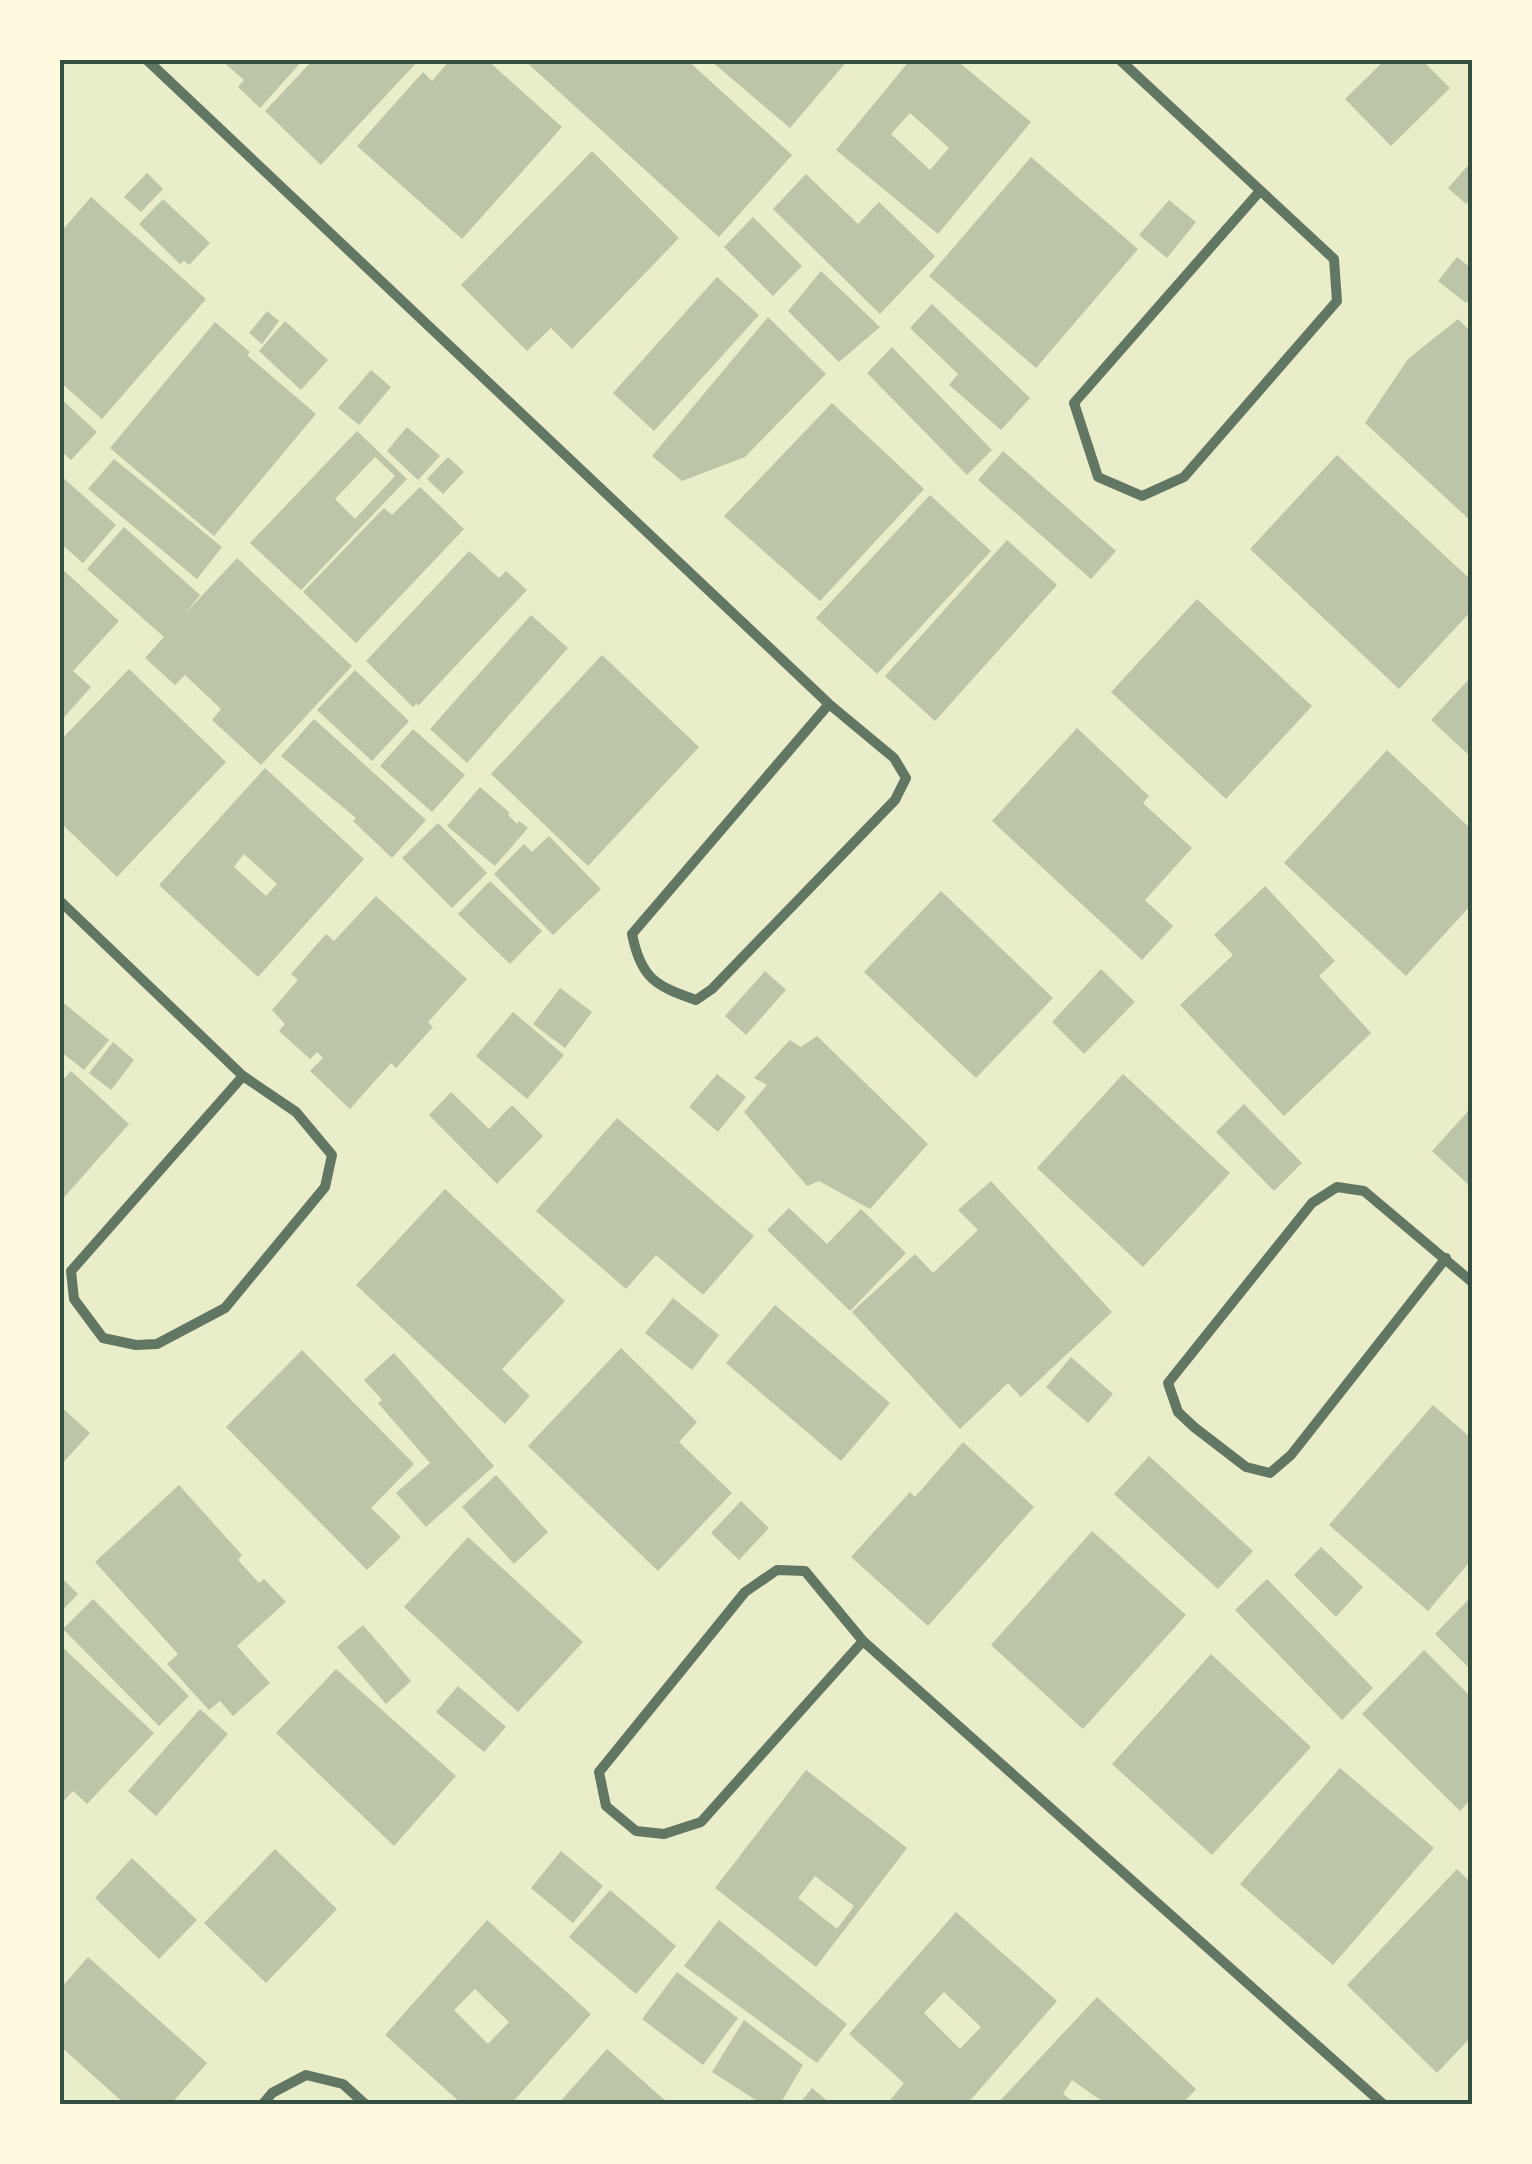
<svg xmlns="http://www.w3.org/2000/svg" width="1532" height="2164" font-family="'Varela Round',sans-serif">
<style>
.building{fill:#bcc5a7;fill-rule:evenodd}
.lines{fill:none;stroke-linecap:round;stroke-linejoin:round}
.minor{stroke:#617663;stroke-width:10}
.neatline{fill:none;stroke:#344e41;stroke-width:4}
</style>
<rect width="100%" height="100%" fill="#e9edc9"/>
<g class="building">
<path d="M221 60H303L260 108 238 87 244 80Z"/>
<path d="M313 60H419L321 165 265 111Z"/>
<path d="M450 60H487L562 127 462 239 357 146 423 72 432 81Z"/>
<path d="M524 60H687L792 155 719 237Z"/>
<path d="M710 60H848L790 128Z"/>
<path d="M910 60H956L1031 122 938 234 836 150ZM910 113 949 148 930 170 891 134Z"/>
<path d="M1385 60H1422L1450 88 1391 146 1345 99Z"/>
<path d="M592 151 679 238 572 349 551 328 527 351 461 285Z"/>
<path d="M1031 157 1138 249 1036 368 929 276Z"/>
<path d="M1472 161V197L1466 204 1448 188Z"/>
<path d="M147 173 163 189 141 212 124 197Z"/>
<path d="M806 174 858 224 879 202 935 256 880 314 773 209Z"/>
<path d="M91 197 206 299 102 419 60 382V233Z"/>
<path d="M163 199 210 243 189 265 184 261 180 264 139 224Z"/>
<path d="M1169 200 1196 222 1167 258 1139 235Z"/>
<path d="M753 217 802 266 773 296 724 247Z"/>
<path d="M1457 257 1472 269V296L1466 303 1438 281Z"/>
<path d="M821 271 880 327 839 362 788 311Z"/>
<path d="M717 277 759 315 654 431 613 393Z"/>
<path d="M932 304 1030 398 1001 430 949 385 958 374 910 328Z"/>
<path d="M267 311 279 321 262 344 249 333Z"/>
<path d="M768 317 826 374 745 457 682 481 652 456Z"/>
<path d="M1458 319 1472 333V522L1365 423 1408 359Z"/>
<path d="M285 321 328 360 301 390 259 351Z"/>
<path d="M215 322 250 352 247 355 316 414 214 536 110 448Z"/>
<path d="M892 347 992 450 967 475 867 373Z"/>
<path d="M371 370 391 387 359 425 338 408Z"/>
<path d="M60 398 97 432 71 460 60 450Z"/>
<path d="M832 403 924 489 820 601 724 516Z"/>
<path d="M407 427 440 456 418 480 387 451Z"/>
<path d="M357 431 407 479 301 590 250 543ZM375 457 395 476 355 519 335 499Z"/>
<path d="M1003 451 1116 551 1091 579 978 480Z"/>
<path d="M1337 455 1472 581V610L1399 689 1250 549Z"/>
<path d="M448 457 464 472 443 494 427 479Z"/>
<path d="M114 459 222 547 197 579 88 489Z"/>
<path d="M60 475 116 525 83 563 60 543Z"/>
<path d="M420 487 464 529 356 643 303 592 384 508 392 515Z"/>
<path d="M930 495 991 551 877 674 816 618Z"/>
<path d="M124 527 200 595 185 614 237 558 352 666 261 765 212 720 221 709 185 675 175 685 145 658 164 637 87 569Z"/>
<path d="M1007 540 1057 585 935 721 885 676Z"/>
<path d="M469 551 499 578 506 571 527 590 418 706 417 703 413 707 366 661Z"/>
<path d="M60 567 119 621 73 671 91 687 60 722Z"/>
<path d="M1197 599 1312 706 1226 799 1111 692Z"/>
<path d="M531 615 568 648 467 763 430 729Z"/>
<path d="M602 655 699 747 588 866 491 774Z"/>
<path d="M129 669 226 762 117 877 60 822V741Z"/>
<path d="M355 670 409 721 372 761 317 710Z"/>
<path d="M1472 676V758L1431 720Z"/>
<path d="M314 719 426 820 392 858 353 821 356 818 281 756Z"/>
<path d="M1077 728 1149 796 1143 803 1192 848 1145 900 1173 926 1142 960 992 821Z"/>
<path d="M413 729 465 775 432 812 380 766Z"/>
<path d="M1387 750 1472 830V904L1406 976 1284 863Z"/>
<path d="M265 768 364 859 258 977 159 885ZM244 854 277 884 266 896 234 867Z"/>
<path d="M480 787 510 813 508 815 517 824 519 821 528 828 495 866 447 826Z"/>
<path d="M438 823 487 873 452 908 402 858Z"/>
<path d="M549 836 601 889 553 935 494 874 524 844 532 852Z"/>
<path d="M490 881 542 931 510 964 458 914Z"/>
<path d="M1265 886 1335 961 1319 976 1371 1033 1284 1116 1180 1005 1233 955 1214 935Z"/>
<path d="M941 891 1053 998 976 1078 864 972Z"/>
<path d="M376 896 467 979 428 1022 433 1027 396 1068 391 1063 350 1109 310 1071 323 1058 317 1052 310 1059 279 1031 285 1024 272 1010 298 980 291 974 326 934 334 941Z"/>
<path d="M1101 969 1135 1002 1084 1054 1052 1022Z"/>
<path d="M765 971 786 990 746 1035 725 1016Z"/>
<path d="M560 988 592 1012 565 1048 533 1024Z"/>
<path d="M60 1000 109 1040 84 1070 60 1051Z"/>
<path d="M513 1012 564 1055 527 1099 476 1056Z"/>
<path d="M817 1036 928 1144 870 1209 819 1181 807 1186 744 1112 767 1085 754 1078 790 1040 801 1047Z"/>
<path d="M113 1042 134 1060 111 1090 89 1073Z"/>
<path d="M71 1071 129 1124 60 1202V1083Z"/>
<path d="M717 1074 746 1097 718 1132 689 1107Z"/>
<path d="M1123 1074 1230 1173 1143 1267 1037 1168Z"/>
<path d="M451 1092 489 1129 512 1105 543 1136 497 1184 429 1115Z"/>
<path d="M1244 1104 1302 1163 1274 1191 1216 1132Z"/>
<path d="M1472 1107V1188L1432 1151Z"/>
<path d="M617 1118 754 1236 703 1295 656 1255 626 1289 536 1211Z"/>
<path d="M991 1181 1112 1312 1021 1397 1008 1383 960 1429 852 1312 915 1254 933 1273 978 1230 958 1210Z"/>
<path d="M445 1189 565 1301 502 1369 530 1396 505 1424 356 1285Z"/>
<path d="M789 1208 827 1244 861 1209 906 1253 850 1311 767 1230Z"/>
<path d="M673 1298 719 1335 692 1370 645 1333Z"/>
<path d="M775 1305 890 1403 841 1461 726 1363Z"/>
<path d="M621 1348 697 1422 679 1442 732 1493 658 1571 528 1446Z"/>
<path d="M302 1350 414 1464 371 1508 401 1537 367 1570 226 1427Z"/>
<path d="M394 1353 494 1466 426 1527 396 1493 430 1463 378 1403 382 1400 364 1380Z"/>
<path d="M1071 1357 1113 1394 1088 1423 1046 1387Z"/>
<path d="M1433 1405 1472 1439V1559L1428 1611 1329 1525Z"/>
<path d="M60 1406 90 1433 60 1466Z"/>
<path d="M963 1442 1034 1507 928 1626 851 1557 910 1492 915 1497Z"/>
<path d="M1149 1456 1253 1551 1218 1589 1114 1494Z"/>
<path d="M496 1475 548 1532 514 1564 462 1507Z"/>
<path d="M179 1485 242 1555 238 1560 259 1583 264 1579 286 1602 237 1646 270 1683 233 1716 220 1701 209 1710 167 1664 178 1654 95 1562Z"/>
<path d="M741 1501 769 1528 739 1560 711 1533Z"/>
<path d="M1092 1531 1186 1615 1083 1729 991 1645Z"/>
<path d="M468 1537 583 1642 518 1712 404 1607Z"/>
<path d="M1321 1547 1363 1587 1336 1617 1294 1575Z"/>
<path d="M60 1576 78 1594 60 1613Z"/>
<path d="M1267 1579 1373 1688 1342 1720 1235 1610Z"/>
<path d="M1472 1596V1671L1435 1634Z"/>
<path d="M93 1599 189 1696 159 1726 63 1629Z"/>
<path d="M363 1625 411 1681 386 1704 337 1647Z"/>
<path d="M60 1645 154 1733 87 1804 73 1791 60 1805Z"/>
<path d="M1424 1650 1472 1698V1798L1460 1811 1362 1714Z"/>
<path d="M1211 1654 1311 1747 1212 1855 1112 1764Z"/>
<path d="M336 1669 456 1776 394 1846 276 1733Z"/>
<path d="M458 1686 506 1727 484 1752 436 1712Z"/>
<path d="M200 1709 228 1734 156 1816 128 1791Z"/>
<path d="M1340 1768 1434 1848 1333 1965 1240 1884Z"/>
<path d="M806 1770 907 1848 816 1967 715 1888ZM815 1876 854 1906 837 1929 798 1898Z"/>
<path d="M275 1849 337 1909 266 1983 204 1923Z"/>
<path d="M561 1851 603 1886 573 1923 531 1888Z"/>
<path d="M132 1858 197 1920 159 1959 95 1898Z"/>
<path d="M1457 1869 1472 1884V2036L1437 2073 1347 1985Z"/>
<path d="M610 1890 676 1946 636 1994 569 1937Z"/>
<path d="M956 1912 1057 2001 967 2104H887L904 2083 849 2034ZM944 1992 981 2027 960 2049 924 2013Z"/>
<path d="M487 1920 591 2014 511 2104H462L385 2035ZM475 1989 509 2022 488 2044 454 2010Z"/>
<path d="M719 1920 847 2024 817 2063 684 1966Z"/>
<path d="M88 1957 207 2063 171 2104H125L60 2046V1989Z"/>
<path d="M677 1972 738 2018 703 2065 642 2019Z"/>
<path d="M1097 1997 1196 2089 1182 2104H1106L1072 2080 1063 2094 1077 2104H997Z"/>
<path d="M744 2020 803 2065 780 2104H762L712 2072Z"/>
<path d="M607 2049 669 2104H558Z"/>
<path d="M812 2088 831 2104H799Z"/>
</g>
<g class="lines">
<g class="minor">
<path d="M147 60 829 704 894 758 906 778 895 800 712 989 696 1000C656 986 641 979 632 934L829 704"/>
<path d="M1120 60 1334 259 1337 301 1184 477 1142 496 1098 477 1074 403 1260 191"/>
<path d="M60 901 243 1076 296 1112 332 1155 325 1187 225 1308 157 1344 136 1345 103 1338 74 1299 71 1271 243 1076"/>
<path d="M1446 1258 1291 1455 1270 1473 1246 1467 1194 1427 1178 1412 1168 1383 1312 1203 1337 1187 1364 1191 1472 1282"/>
<path d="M863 1641 701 1822 664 1834 636 1831 606 1806 599 1772 745 1592 777 1570 805 1571 863 1641 1383 2104"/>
<path d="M263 2104 272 2093 306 2075 343 2084 365 2104"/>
</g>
</g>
<rect width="1532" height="2164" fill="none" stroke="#fefae0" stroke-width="125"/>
<rect x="62" y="62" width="1408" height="2040" class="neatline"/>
</svg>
